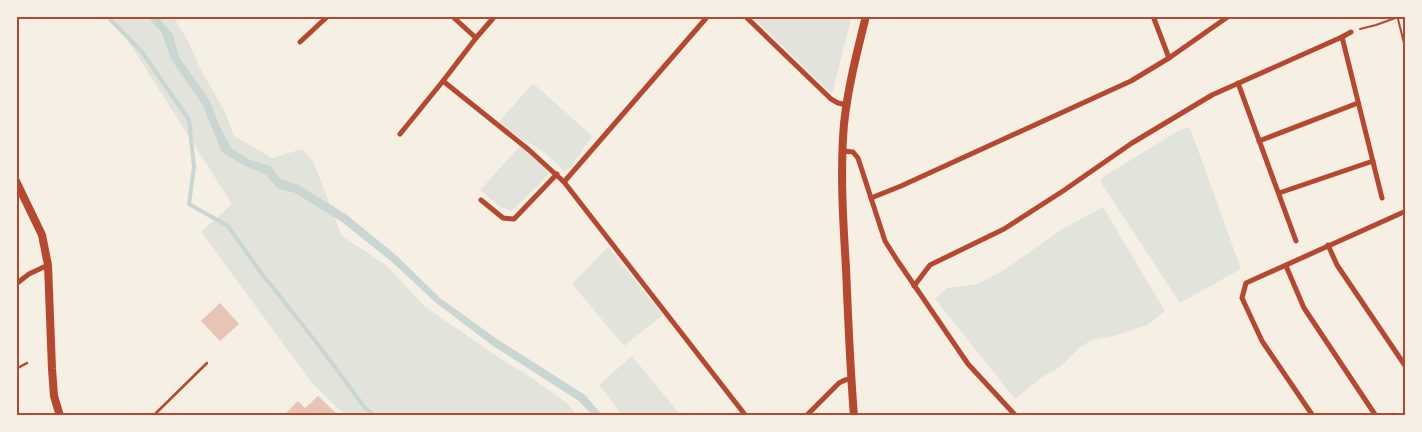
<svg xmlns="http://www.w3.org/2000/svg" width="1422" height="432" font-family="'Nunito Sans',sans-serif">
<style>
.green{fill:#e2e4dc}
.water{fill:#c9d6d2}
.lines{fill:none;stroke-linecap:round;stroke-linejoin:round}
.stream{stroke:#c9d6d2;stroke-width:4}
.building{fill:#e6c5b7}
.path{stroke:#b5482f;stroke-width:2}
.service{stroke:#b5482f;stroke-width:2.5}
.minor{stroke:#b5482f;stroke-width:5}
.secondary{stroke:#b5482f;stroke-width:8}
.neatline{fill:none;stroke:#b5482f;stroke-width:2}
</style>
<rect width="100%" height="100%" fill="#f6efe4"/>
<g class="green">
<path d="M112 16H173L188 41 202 72 225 112 234 136 272 158 302 149 313 161 342 236 386 265 424 306 504 361 526 374 566 402 578 416H346L312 383 201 232 232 204Z"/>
<path d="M752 16H852L832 94Z"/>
<path d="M533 83 592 136 570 168 564 171 548 155 507 129 499 122Z"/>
<path d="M1190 128 1241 269 1180 303 1100 181 1103 177 1181 129Z"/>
<path d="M520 146 536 158 549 174 512 211 500 207 480 190Z"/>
<path d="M1103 207 1165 311 1147 325 1114 336 1092 340 1079 348 1060 367 1042 377 1015 399 935 299 947 288 978 284 1004 270 1064 228Z"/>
<path d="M608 247 663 315 624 346 572 284Z"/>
<path d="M632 356 678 412 673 416H623L599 385Z"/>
</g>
<path class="water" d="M147 16H157L173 35 179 57 210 101 220 127 231 148 248 159 270 166 280 179 299 185 347 215 397 256 440 298 497 339 585 395 603 416H593L579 401 493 346 435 302 392 262 342 222 295 193 277 188 266 175 245 166 222 152 202 104 171 59 162 33Z"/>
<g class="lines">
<path class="stream" d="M107 16 142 52 189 120 194 167 189 204 228 226 259 270 320 347 365 408 375 416"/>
</g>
<g class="building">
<path d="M220 303 239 324 220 341 201 321Z"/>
<path d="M318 396 339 416H283L298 401 305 408Z"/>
</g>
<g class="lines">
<g class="path">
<path d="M1398 19 1406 51"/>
<path d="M1360 29 1376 25 1398 17"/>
</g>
<g class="service">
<path d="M16 369 27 363"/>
<path d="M153 416 207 363"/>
</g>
<g class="minor">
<path d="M452 16 476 38"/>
<path d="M745 16 831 99 838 103 847 105"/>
<path d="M1153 16 1169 58"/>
<path d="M1342 37 1382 198"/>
<path d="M300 42 328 16"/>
<path d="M443 81 476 38 495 16"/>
<path d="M1238 83 1296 241"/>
<path d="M400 134 443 81 529 150 564 182 746 416"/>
<path d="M1259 141 1358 103"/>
<path d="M843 151 853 152 858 158 885 241 897 260 968 364 1016 416"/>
<path d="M564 182 708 16"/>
<path d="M1279 193 1373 161"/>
<path d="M871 198 901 186 1131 81 1169 58 1229 16"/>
<path d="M481 200 503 218 514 219 557 174"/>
<path d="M1328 245 1337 265 1406 367"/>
<path d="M1286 266 1304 308 1376 416"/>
<path d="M16 284 29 274 48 265"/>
<path d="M914 286 930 265 1004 229 1063 191 1132 143 1212 95 1342 37 1351 32"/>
<path d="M806 416 839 383 845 380 851 379"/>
<path d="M1313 416 1262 341 1242 298 1246 283 1406 211"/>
</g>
<g class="secondary">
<path d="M16 181 42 235 48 265 52 369 54 396 60 416"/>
<path d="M854 416C850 367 848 317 846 268 843 220 840 172 844 124 848 87 857 52 866 16"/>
</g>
</g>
<rect width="1422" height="432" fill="none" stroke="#f6efe4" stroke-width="35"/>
<rect x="18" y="18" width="1386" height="396" class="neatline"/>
</svg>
